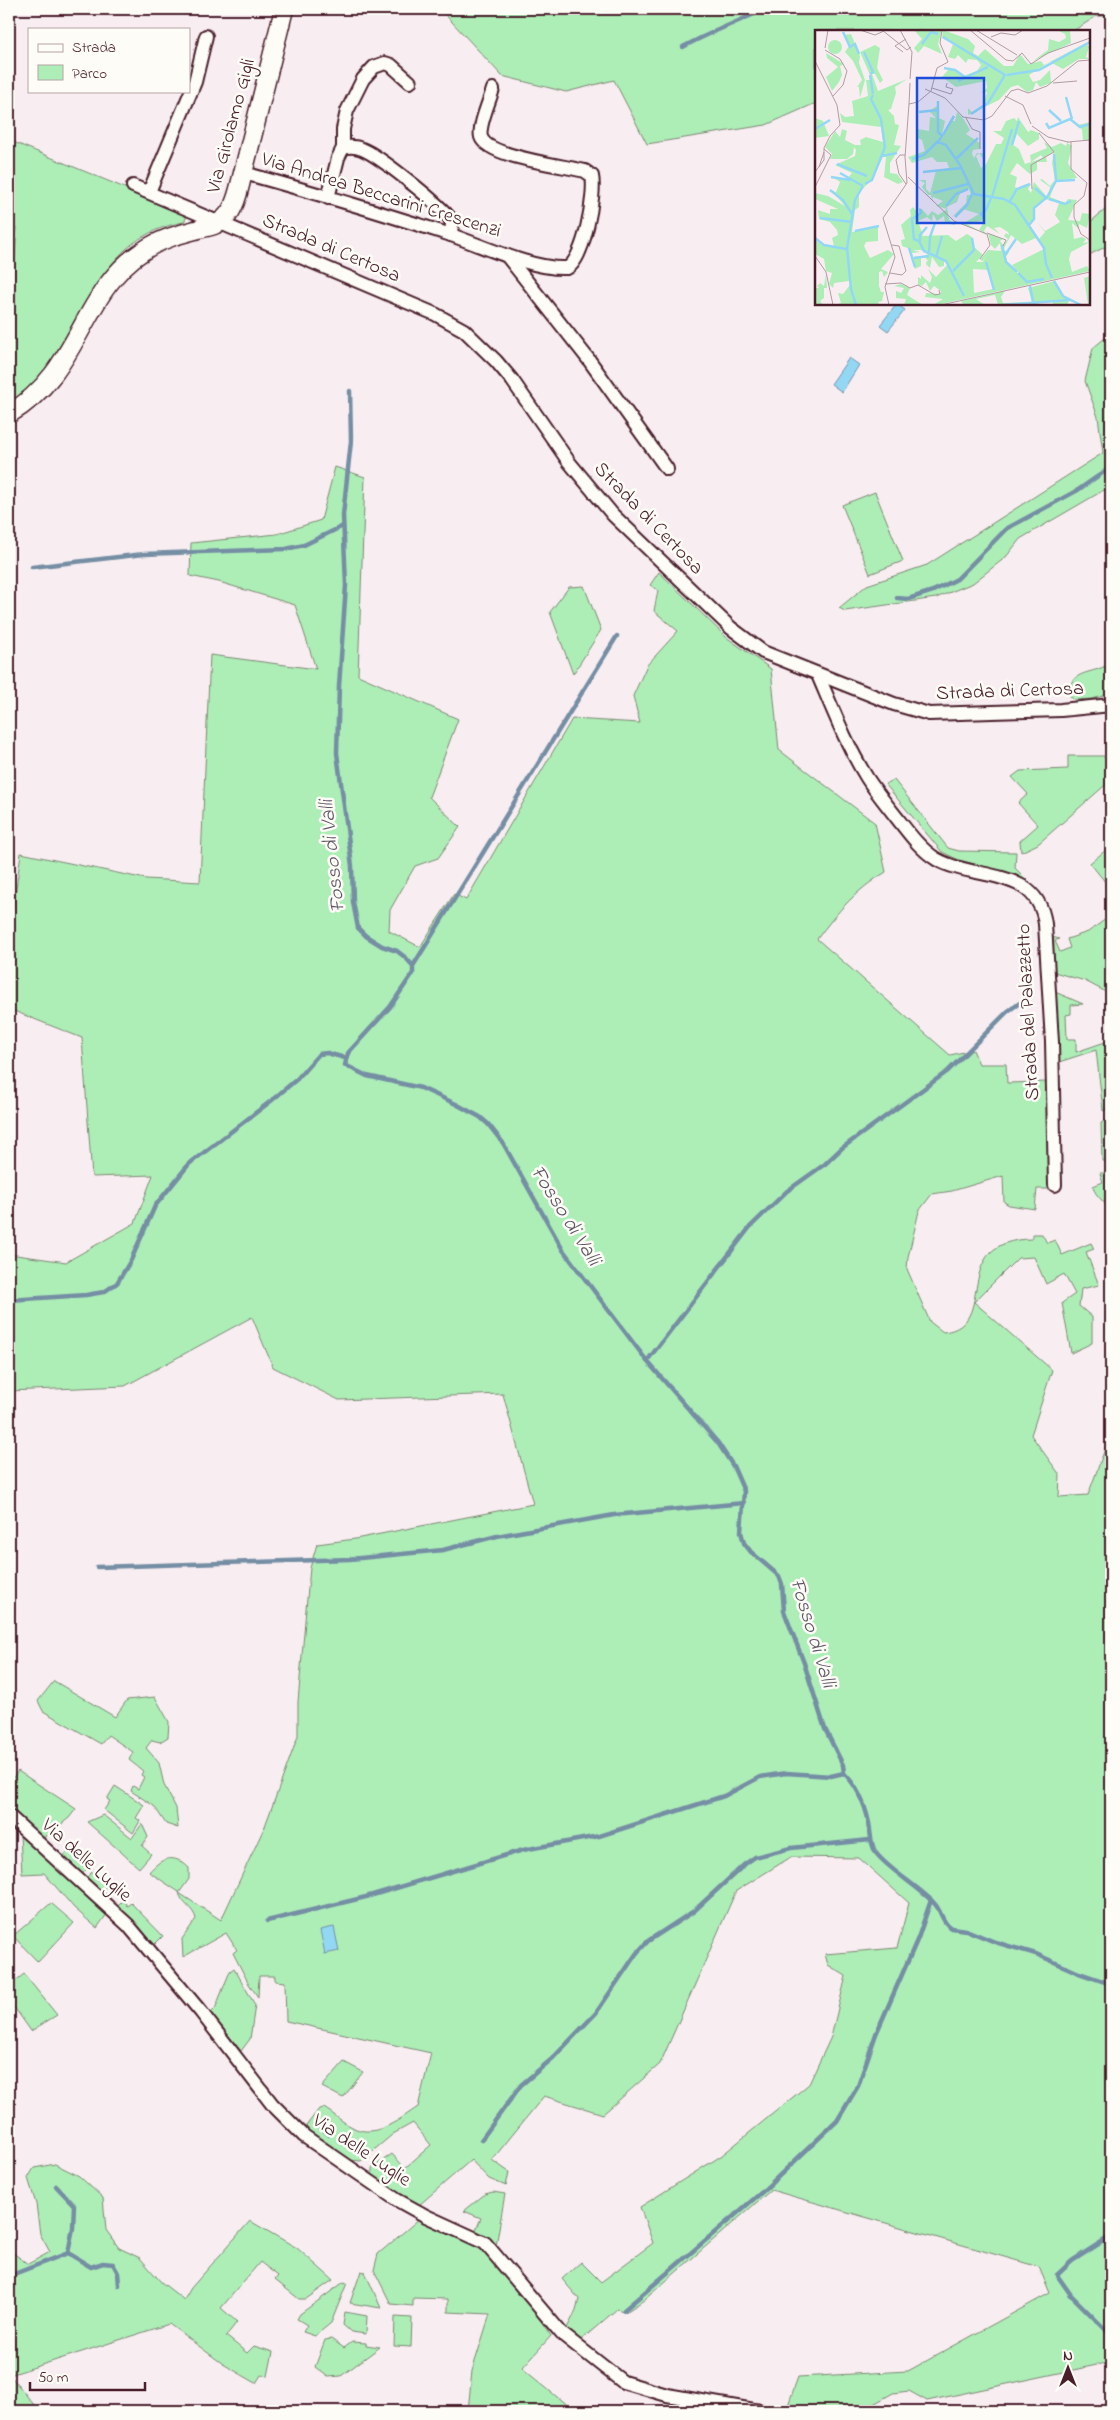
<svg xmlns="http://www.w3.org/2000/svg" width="1120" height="2420" font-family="'Indie Flower',sans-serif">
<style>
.green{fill:#adeeb7;stroke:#7c8671}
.water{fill:#92d8f4;stroke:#758ea4}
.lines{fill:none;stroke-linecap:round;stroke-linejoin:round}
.stream{stroke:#758ea4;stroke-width:4.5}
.minor-casing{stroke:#4a1f2b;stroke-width:16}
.secondary-casing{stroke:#4a1f2b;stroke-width:21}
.minor{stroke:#fdfcf7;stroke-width:12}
.secondary{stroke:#fdfcf7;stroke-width:18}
.labels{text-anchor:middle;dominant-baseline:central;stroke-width:5;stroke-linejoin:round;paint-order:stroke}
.street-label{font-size:20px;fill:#4a1f2b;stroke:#fdfcf7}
.water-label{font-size:21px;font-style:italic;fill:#605667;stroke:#fdfcf7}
.inset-river{fill:none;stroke:#92d8f4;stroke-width:2.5}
.inset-road{fill:none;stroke:#b29ba2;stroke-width:1}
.view{fill:#1d4ed8;fill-opacity:0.15;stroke:#1d4ed8;stroke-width:2.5}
.inset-edge{fill:none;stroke:#4a1f2b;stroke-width:2.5}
</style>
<rect width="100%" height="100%" fill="#f8eef2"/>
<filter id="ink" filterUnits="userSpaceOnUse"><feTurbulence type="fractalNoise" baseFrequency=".02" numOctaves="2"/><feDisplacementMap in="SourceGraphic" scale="10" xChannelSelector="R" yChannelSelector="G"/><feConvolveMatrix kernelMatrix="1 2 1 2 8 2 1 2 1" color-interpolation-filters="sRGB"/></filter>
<g filter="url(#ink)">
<g class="green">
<path d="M440 9H1111V16H1097L1073 31H816V103L766 125 647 144 614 80 566 92 502 76Z"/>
<path d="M11 141 188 214 184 222C100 237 91 311 49 369 38 383 23 394 9 404V340L17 228H9Z"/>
<path d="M1111 205V244L1089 255V223Z"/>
<path d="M1111 333V486L1020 539 1006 557 973 583 936 598 845 611 839 608 867 585 927 565 1103 453 1098 417 1085 381 1093 348Z"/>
<path d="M335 467 365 477 358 675 458 719 429 797 460 827 438 858 415 866 390 910 389 931 420 947 454 894 466 900 572 719 640 723 633 696 647 665 678 631 654 611 658 590 650 585 659 572 726 637 771 669 779 750 875 823 886 872C858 888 836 913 817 939L950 1055 973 1050 979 1064H1006L1007 1083 1047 1082 1051 1189H1037L1035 1209 1009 1205 1004 1202 1003 1176 952 1191 932 1194 919 1211 908 1257 907 1269 930 1322 943 1332C1001 1326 946 1240 1032 1239V1234H1042L1047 1243 1055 1240 1062 1255 1091 1243 1094 1249 1086 1252 1099 1285 1081 1289 1079 1306 1092 1317V1343L1071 1353 1062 1303 1075 1294 1064 1274 1046 1284 1034 1257 1018 1258 974 1302 1052 1370 1031 1435 1060 1475 1059 1497 1088 1495 1109 1438 1111 1439V2362L927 2401 909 2391 893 2393 861 2411H786L798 2377 908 2371 1050 2293 1039 2267 771 2190 644 2300 626 2312 617 2309 580 2341 567 2328 576 2311 579 2299 562 2279 581 2262 601 2282 653 2243 640 2207 721 2156 809 2084 831 2037 846 1976 828 1965 825 1954 897 1948 909 1903 859 1858 791 1857 736 1891 660 2064 603 2114 544 2096 492 2160 509 2172 506 2186 489 2179 471 2160 418 2206 372 2179V2168L392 2154 405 2168 431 2145 413 2123 393 2134 361 2161 348 2160 307 2129 306 2126 319 2109 324 2108C334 2114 343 2123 354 2128 376 2139 401 2118 418 2107L431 2053 286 2021 285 1982 275 1981V1976H259L258 1997 249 1984 233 1953 237 1950 226 1933 183 1957 182 1939 196 1919C194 1908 181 1904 179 1892L149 1872C162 1857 174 1853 189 1868V1879L179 1893 221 1920 265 1826 298 1736V1702L306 1609 310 1568 317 1544 355 1539 533 1504 503 1394 339 1400 273 1367 252 1317 125 1386 9 1391V1254L66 1262 135 1223 153 1175 92 1177 82 1038 9 1009V939L21 853 146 879 200 882 210 655 316 669 295 605 219 582 190 576 191 543 277 534 321 520Z"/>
<path d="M875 492 903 561 870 574 842 505Z"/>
<path d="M584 586 601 630 573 674 550 612 569 587Z"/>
<path d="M1111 662V694L1092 699 1074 700 1068 694C1071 667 1095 676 1111 662Z"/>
<path d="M1068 756H1104L1108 764 1111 763V780L1038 844 1021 852 1020 841 1038 825 1018 803 1028 794 1012 777 1020 771 1068 769Z"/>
<path d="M894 780 948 848 959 851 1016 852 1015 868 1032 885 994 869 959 860 942 852 885 784Z"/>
<path d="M1106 850 1111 855V884L1106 883 1090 863Z"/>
<path d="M1106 919 1111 921V985L1106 992 1085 981 1054 972 1052 937 1059 939 1055 941 1060 952 1070 948 1067 939 1088 932Z"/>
<path d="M1055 992 1083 1004 1071 1005V1014L1066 1015 1067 1039H1076V1052L1111 1040V1106L1103 1111 1096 1050 1059 1062Z"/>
<path d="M1111 1117V1161H1102L1101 1123Z"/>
<path d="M1100 1173H1111V1214C1108 1202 1095 1198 1093 1186L1103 1182Z"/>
<path d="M54 1681 115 1717 127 1700 155 1697 169 1722 168 1737 160 1742 152 1740 146 1748 159 1763 164 1785 176 1808 178 1828 166 1824 154 1806 131 1791 133 1786 138 1789 144 1777 141 1775 143 1771 129 1760 133 1752 108 1735 101 1744 43 1711 38 1701Z"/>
<path d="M18 1771 76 1809 69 1818 41 1840 9 1809V1783Z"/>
<path d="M115 1786 144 1805 136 1818 140 1821 133 1833 104 1810 110 1801 107 1799Z"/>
<path d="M103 1815 132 1838 142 1824 148 1837 142 1846 151 1854 139 1868 87 1822Z"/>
<path d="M20 1834 107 1914 97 1928 74 1908 44 1873 22 1874Z"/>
<path d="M72 1848 74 1849 72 1852 89 1867 81 1875 61 1858Z"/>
<path d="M93 1871 110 1886 98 1890 85 1879Z"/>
<path d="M123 1900 127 1906 131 1903 163 1936 155 1944 117 1906Z"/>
<path d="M51 1903 74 1923 38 1962 13 1936Z"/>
<path d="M234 1968 255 2005 250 2039 241 2051 211 2013 215 2009 230 1971Z"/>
<path d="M24 1974 57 2015 31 2031 9 2000V1986Z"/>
<path d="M344 2062 363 2072 343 2098 322 2087Z"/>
<path d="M55 2164 79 2176 103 2198 106 2230 119 2248 140 2258 161 2282 184 2300 191 2288 250 2221 297 2248 333 2280 306 2299H299L275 2280 278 2276 260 2262 221 2308 237 2322 226 2336 247 2353 254 2346 273 2352 268 2376 261 2375 256 2383 223 2364 169 2324 10 2375 39 2411H9V2250L28 2264 50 2252 40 2234 36 2204 28 2178 34 2168Z"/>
<path d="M493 2192 505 2194 496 2246 490 2239 476 2230 481 2218 464 2211 485 2194Z"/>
<path d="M419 2219 484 2247 529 2303 551 2336 522 2368 574 2411H468L472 2371 490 2314 448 2312V2299L413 2298V2306L391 2304 374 2270 378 2254Z"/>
<path d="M361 2271 365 2272 381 2308 350 2303Z"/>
<path d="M344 2282 347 2283 331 2323 315 2336 303 2332 307 2325 297 2319 300 2314Z"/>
<path d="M345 2312 367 2316 366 2334 351 2332 343 2325Z"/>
<path d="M395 2317 412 2318 411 2347 394 2346Z"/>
<path d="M331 2339 344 2348 352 2342 366 2343V2345L380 2347 341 2376 328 2377 315 2367 325 2340Z"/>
</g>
<g class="water">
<path d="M897 304 905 310 888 331 880 325Z"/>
<path d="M849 358 859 365 842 392 831 384Z"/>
<path d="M334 1927 339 1951 325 1954 320 1930Z"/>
<path d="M323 2119 335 2130 329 2137 316 2126Z"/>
</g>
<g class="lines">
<g class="stream">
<path d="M683 47C710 32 738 22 765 9"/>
<path d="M350 391 351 441 343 515 346 585 339 686 337 753 352 866 353 902 358 928 366 936 382 946 397 951 406 958 413 966V973L390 1007 348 1053 345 1065 367 1076 421 1088 456 1104 480 1117 488 1124 503 1143 563 1250 647 1361 718 1443 733 1466 744 1491 741 1532 744 1543 751 1552 779 1576 782 1584 784 1611 804 1663 825 1729 843 1765 844 1773C858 1787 865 1804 869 1823 871 1834 870 1844 876 1853 889 1870 918 1886 934 1903 942 1911 941 1922 951 1928L966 1930 995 1942 1036 1954 1079 1973 1111 1984"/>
<path d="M32 567 144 554 286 549 304 545 343 526"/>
<path d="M897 598 908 599 933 591 957 579 1006 529 1078 490 1111 467"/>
<path d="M413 966 617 636"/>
<path d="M9 1300 86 1295 104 1292 117 1283 131 1260 155 1206 189 1164 271 1101 297 1079 319 1054 327 1053 345 1058"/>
<path d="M647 1361 750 1227 787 1191 825 1164 842 1148 948 1071 1008 1011 1030 996"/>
<path d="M97 1567 350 1559 443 1550 497 1536 614 1515 744 1503"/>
<path d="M267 1921 366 1897 523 1850 599 1836 724 1796 760 1777 786 1773 831 1776 844 1773"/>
<path d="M481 2140 521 2085 553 2058 596 2013 636 1954 648 1941 694 1911 745 1864 755 1857 791 1848 870 1840"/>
<path d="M1111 2236 1072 2261 1057 2275 1071 2295 1111 2335"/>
<path d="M68 2253 91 2267 103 2263 113 2264 118 2273 119 2285"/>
<path d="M9 2276 68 2253 73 2228 74 2205 56 2186"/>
<path d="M624 2310 762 2192 837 2121 858 2086 876 2034 918 1938 931 1900"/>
</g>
<defs>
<g id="minor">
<path d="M343 148C350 146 355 146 362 149 380 156 435 201 449 217L452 223 451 235"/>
<path d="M244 173C313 192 382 213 451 235 483 246 534 270 567 268 584 260 596 194 592 176L585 171C566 166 487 157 481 137 478 126 490 100 493 89"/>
<path d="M133 186 435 314 464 330 496 361 512 380 569 462 613 515 731 628 763 652 894 704 929 714 1061 710 1111 705"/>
<path d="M149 192 195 82 206 36"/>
<path d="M328 198 338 158 343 148V129L347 111 363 79 374 67 385 63 391 65 410 82"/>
<path d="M507 256 589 360 667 469"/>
<path d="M818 675C833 710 847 746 867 778 876 792 887 805 897 818 908 832 920 849 936 859 974 881 1038 866 1045 924L1052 1042 1055 1185"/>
<path d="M9 1816 128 1925 201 2012 272 2104 304 2136 397 2200 426 2216 485 2243 562 2334 623 2382 667 2395 760 2411"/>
</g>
<path id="secondary" d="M9 414C81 372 80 292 143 251 164 236 190 232 214 225 230 219 235 204 239 189L284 9"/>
</defs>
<use href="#minor" class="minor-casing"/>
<use href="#secondary" class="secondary-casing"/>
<use href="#minor" class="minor"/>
<use href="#secondary" class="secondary"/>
</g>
</g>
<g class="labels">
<g class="street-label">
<text transform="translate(232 126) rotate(-75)">Via Girolamo Gigli</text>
<text transform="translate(381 196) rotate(17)">Via Andrea Beccarini Crescenzi</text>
<text transform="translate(331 249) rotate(23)">Strada di Certosa</text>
<text transform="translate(648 519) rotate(46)">Strada di Certosa</text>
<text transform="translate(1010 692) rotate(-2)">Strada di Certosa</text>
<text transform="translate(1029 1012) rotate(-93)">Strada del Palazzetto</text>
<text transform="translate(86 1861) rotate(42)">Via delle Luglie</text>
<text transform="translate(361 2151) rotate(34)">Via delle Luglie</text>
</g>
<g class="water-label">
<text transform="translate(333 856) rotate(-96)">Fosso di Valli</text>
<text transform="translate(565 1216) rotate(58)">Fosso di Valli</text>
<text transform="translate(812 1633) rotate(73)">Fosso di Valli</text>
</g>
</g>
<g transform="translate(815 30)">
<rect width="275" height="275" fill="#f8eef2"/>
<path d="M99 0H127L123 14 127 24 109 16 103 23 99 18 107 9ZM128 0 153 9 160 16 158 23 163 26 170 19 189 36H198L205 24 213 34 226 31 229 35 271 13 274 17 271 27 275 29H264L248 39 235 32 214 45 218 52 225 50 235 40 236 53 225 57 221 52 218 60 212 62 203 55 196 57 184 70 153 85V78L157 82 168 75 172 62 166 63 172 58 171 51 141 57 127 47 133 40 140 39 148 46 162 41 166 35 162 30 153 29 151 33 143 25 140 29 133 27 138 14 127 8ZM242 0H255L256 13 218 31 233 20 234 9 244 12 251 8 250 4ZM36 4 45 26 44 33 50 50 45 68 44 57H42L47 50 38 31 30 22 34 16 29 5ZM13 17a7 7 0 1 1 14 0a7 7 0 1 1-14 0ZM60 15 65 18 62 38 68 50 65 53 60 44H57L63 61 92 49 80 57 81 63 76 79 73 80 79 86 80 94 84 95 79 115 86 116 75 133V143L82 144 88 152 83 154 69 147 71 127H68L57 149 44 163V177L40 180 37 202 63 196V211L51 212 49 216 55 228 73 220 79 224 66 239 73 242 69 247 67 241 64 242V256L66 262H69L67 271 63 272 65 275H20L26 273 23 263 28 264 35 255 34 251 19 253 18 258 14 254 17 243 11 241 9 229 0 224V209L7 215 19 216 17 208 23 205 22 200 15 192 4 189 3 180 15 184V179H23L0 169V163L13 166 30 176 17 161 21 162 25 152 19 148 32 149 37 143 20 135 40 126 41 120 39 117 38 124 32 129H15L17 124 10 117 20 101 25 107 27 99 32 101 30 110 40 115H46L45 110 51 107 68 112 66 97 27 92 25 83 30 87 39 86 37 71 53 66 51 50H55V45L45 22ZM11 23 29 34 25 36 27 45 24 52 17 61 11 47 23 37 12 28ZM122 76 124 88 130 91 127 105 136 91H140L142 82 148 88 155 100 151 104 165 113V119L158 120 157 124 159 128 162 123H168V129L164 123 161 126 166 138 171 134 181 114H186L189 108 178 101H186L191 91 199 88 202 91 203 87 213 102 216 100 224 103V109L213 116 202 104 198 115 204 119 210 134 228 128 226 125 216 132 215 125 232 118 229 112 237 117 246 113 251 116 252 112 256 113H252L257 116 253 133 262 148 241 151 235 167 250 173 253 169 262 170 253 190 265 191 267 183 275 184 272 198 264 194V199L257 193 259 209 267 207 271 209 268 213 274 212 270 206 275 212 256 222 254 229 257 242 272 236 275 241 122 275H118L128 269 110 267 111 263 125 264 126 261 119 256 115 261 111 252 107 256 103 255V247L106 249V245L115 253 117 247 113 239 121 247 133 234 129 230V236L124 237 117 227 115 238 112 235V237L111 232 113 231 109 226 113 224 106 220H98L105 222 97 223 98 227 106 226V236L100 239 95 219 87 216 86 210 90 209 86 195 96 186 95 180 98 177 104 184V178L107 179 113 186 117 181 123 185 132 179 121 176 128 171 118 167 117 171 116 165H113L107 157 110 153 104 150H111V159L115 163 121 141 134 138 132 132H122L117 127 97 133 93 127 110 121 107 110 102 108 103 99 114 101 115 87 121 88 114 81ZM239 121 237 133 240 150 235 156 227 149 225 150 235 157 233 168 219 152 216 163 213 159 216 154 205 159 200 157 202 147 195 144 202 133 215 144 222 140V132H232L231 127ZM154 159 156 165H152L151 173 136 188 148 179 164 184 149 193 141 192 165 201 152 194 170 190 164 200 168 202H165L172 205 169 201 172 196 185 204 179 198 185 197 193 202 194 205 191 203 189 206 193 209 188 215 185 211 188 209 173 203 176 215 180 219 185 213 186 221 173 220 165 230 168 231 171 225 168 232H161L168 225 159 217 157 207 152 204 141 211 133 205 108 206 103 191 112 187 117 191 118 184 122 191 129 186 130 193 141 195 134 190 132 177 142 172 146 161ZM231 169 244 173 240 185 245 192 230 201 222 192 230 202 224 209 214 194 220 188V178ZM196 205 207 214 221 208 229 219 197 235 210 250 193 234 191 227 194 222 188 220ZM158 239 174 240 178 259 159 263ZM0 88 8 91 14 106 0 108ZM275 92V110L268 111 267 100 263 95ZM11 244 12 258H9V268L5 271 8 275H0V258H4L2 256 5 253 9 256ZM275 246V275H273L269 248ZM240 251 249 267 268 275 254 271 252 275H238V272L231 271 218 275H183L180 265 161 269 170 275H149L146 271 190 261 186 267 188 273 217 272 213 258ZM86 254 95 258 92 265 108 275H89L91 269 81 268V261L86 263 89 258 79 256Z" fill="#adeeb7" fill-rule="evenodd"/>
<path class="inset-river" d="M28 2 35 17 40 14 44 24M128 7 190 45 173 73 156 84M107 14 116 2 123 4M49 22 58 42 55 44M129 38 140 40 150 47M55 45 58 64M192 45 224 40 275 12M143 51 173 37M251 67 257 89M123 71V102L127 106 123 112 131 115 145 135 159 164 189 169 200 175 229 218 231 234 237 248M234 80 246 91M104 82 123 80M231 93 234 98 255 89 265 97 275 94M0 99 15 90M128 105 139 86M197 115 204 91M239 124 241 150M67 126 82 123M97 129 109 125 123 111M141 129 163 108M22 134 52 146M108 142 147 138M25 143 48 156M16 147 35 150M50 154 57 150 70 117 66 89 56 69 58 65M15 160 28 170 37 184M118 163 153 154M177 167 197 99M231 169 241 151 260 150M234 169 250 174 256 171M195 171 202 159 215 154M131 176 141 164 153 159M105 179 106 183 97 189 99 209 104 211 109 221 131 231 149 266M140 187 152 175 158 162M5 188 37 192M170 189 166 184 171 180 176 168M214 195 219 189V178L231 168 220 158M40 201 64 196M0 208 9 215 31 219M105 211V205L112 197M187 215 191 232 202 242M94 218 100 237M114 223 115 207 120 193M190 225 201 209M121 227 127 206M99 228 114 226M171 232 179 260M138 241 159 220 157 208M203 243 212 252 229 249M239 251 248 266 266 275M215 256 218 271M41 275 36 259 32 218 40 170 48 156M187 275 254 270"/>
<path class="inset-road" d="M45 0 60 5 69 1M67 0 92 20 96 17M85 0 97 22 95 49M155 0 191 30 198 31 207 23 216 34 233 23 275 8M161 0 202 25M176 7 186 3 200 5 208 0M10 18 13 0M10 20 25 29 32 41 28 55 18 66M88 22 80 16 91 9M0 31 22 75M238 53 262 51M117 58 136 64 138 59 131 57 132 53M110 59 130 68 148 87 169 90 177 86 196 61 203 59 213 63 232 56 263 31 275 30M190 66 208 75 216 94M94 74 95 53M151 88 157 99 165 102V119M217 96 233 107 253 112 275 110M256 112V139L272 153 269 166 259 175V187L266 204 275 210M90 125H85L81 130 84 144 91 154M4 137 9 122M0 142 9 130V118L15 106 25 95 22 75M93 147 139 191 172 204 175 215 165 229M0 157 16 125 9 119M217 159 216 135 239 122 224 103M172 203 191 210 188 216M0 226 11 242 18 275M75 243 87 245 91 241 84 216 77 215M70 254 86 253 95 258 103 255 120 265 125 264 124 260M74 275 70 257 80 227 68 188 92 153 90 127 94 74 103 72 116 61 122 38 133 32 125 13 127 0M126 275 275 242"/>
<path class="view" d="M102 48H169V193H102Z"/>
<rect width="275" height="275" class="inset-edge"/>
</g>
<rect width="1120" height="2420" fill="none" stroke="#fdfcf7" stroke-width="30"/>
<rect x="15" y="15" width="1090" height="2390" fill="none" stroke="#4a1f2b" stroke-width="2" filter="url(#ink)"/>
<rect x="28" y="28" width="162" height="65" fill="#fdfcf7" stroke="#b5a4a5"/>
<rect x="38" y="44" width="25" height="8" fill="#fdfcf7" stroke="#b5a4a5"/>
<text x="72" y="52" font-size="15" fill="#4a1f2b">Strada</text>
<rect x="38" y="65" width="25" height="15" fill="#adeeb7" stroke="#b5a4a5"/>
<text x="72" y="78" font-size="15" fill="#4a1f2b">Parco</text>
<g transform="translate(1068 2368)" stroke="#fdfcf7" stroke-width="4" paint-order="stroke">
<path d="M0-4L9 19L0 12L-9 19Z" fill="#4a1f2b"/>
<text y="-8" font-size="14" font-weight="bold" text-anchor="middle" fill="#4a1f2b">N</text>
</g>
<path d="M30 2382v8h115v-8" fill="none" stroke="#4a1f2b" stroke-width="2.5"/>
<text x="38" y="2382" font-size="15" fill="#4a1f2b" stroke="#fdfcf7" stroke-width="4" paint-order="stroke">50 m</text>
</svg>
